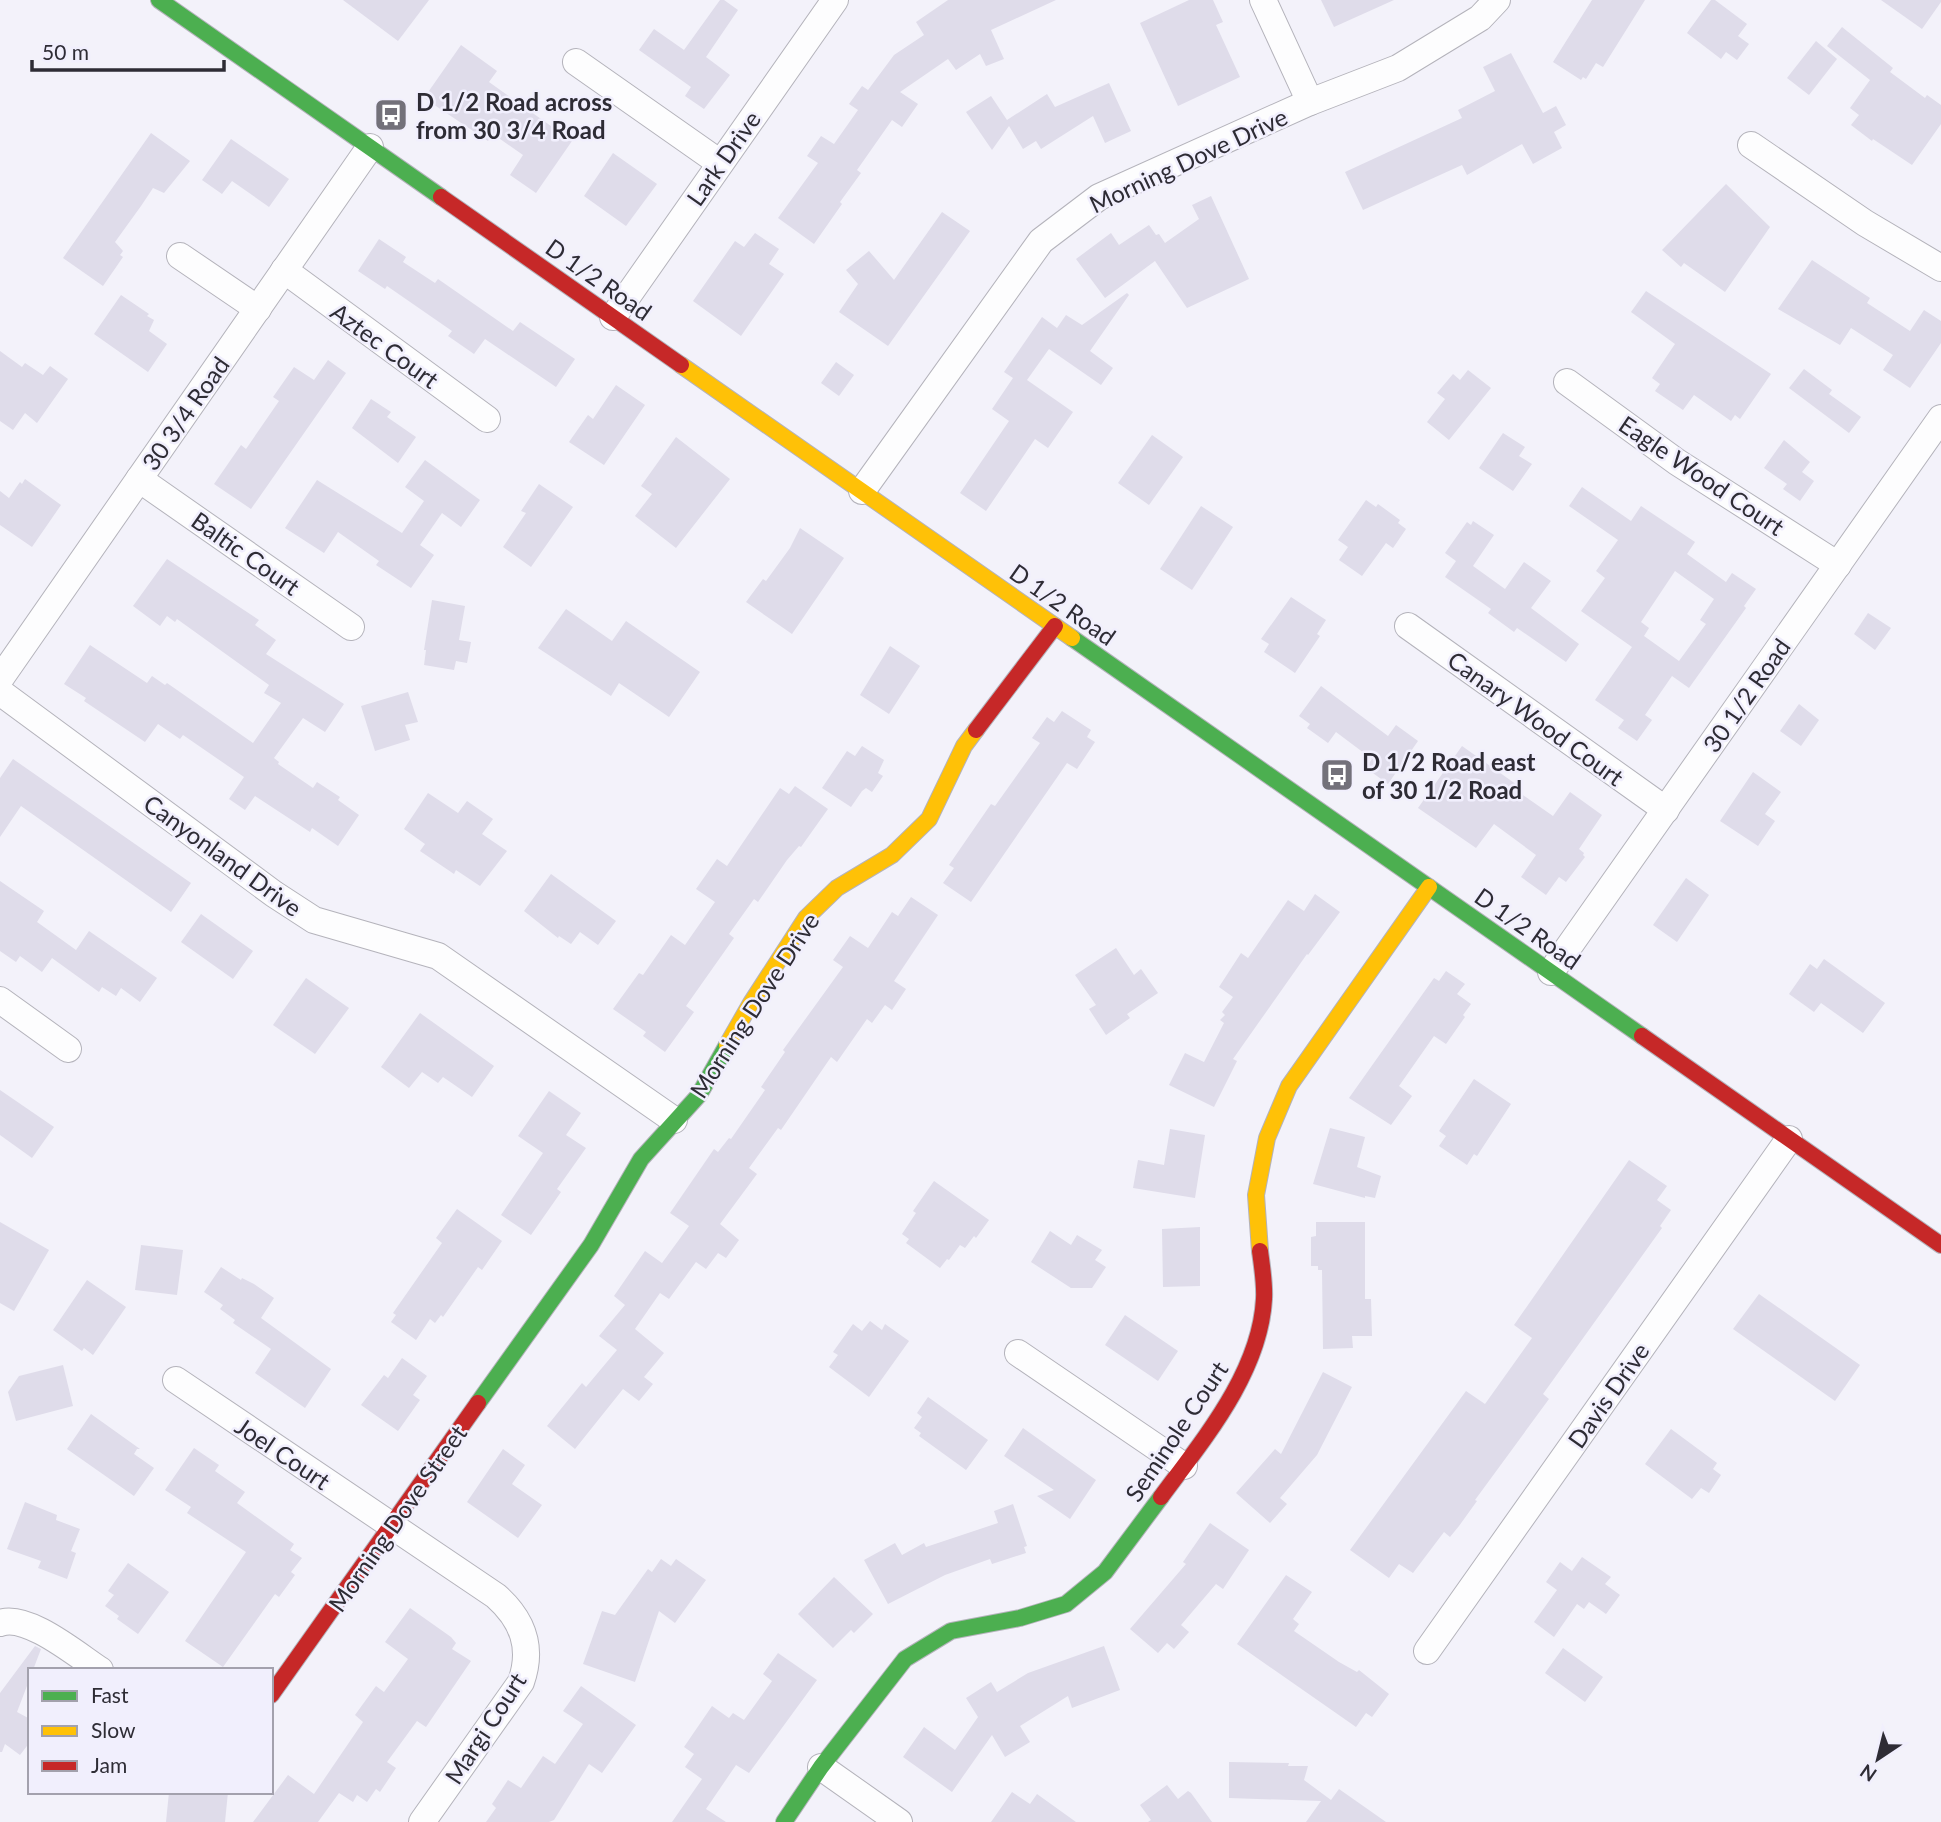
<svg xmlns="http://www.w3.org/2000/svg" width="1941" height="1822" font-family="Lato,sans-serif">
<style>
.building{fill:#dfdcea;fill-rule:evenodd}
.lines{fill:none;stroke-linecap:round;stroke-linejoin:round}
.street-casing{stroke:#b4b3bb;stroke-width:28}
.fast-casing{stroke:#b4b3bb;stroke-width:18}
.slow-casing{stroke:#b4b3bb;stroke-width:18}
.jam-casing{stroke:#b4b3bb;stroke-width:18}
.street{stroke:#fdfdfe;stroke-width:26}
.fast{stroke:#4caf50;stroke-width:16}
.slow{stroke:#ffc107;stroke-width:16}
.jam{stroke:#c62828;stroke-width:16}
.labels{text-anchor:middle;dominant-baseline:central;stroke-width:5;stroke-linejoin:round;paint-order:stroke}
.poi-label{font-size:24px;font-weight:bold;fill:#2e2c35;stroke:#f1effd;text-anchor:start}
.street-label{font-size:24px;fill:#2e2c35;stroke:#f1effd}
</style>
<rect width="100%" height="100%" fill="#f3f2fa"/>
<g class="building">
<path d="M343 0H429L398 41Z"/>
<path d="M720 0H724L738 10 706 57 730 75 704 109 685 96 691 87 639 50 654 29 684 50Z"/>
<path d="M948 0H1056L991 30 1004 59 986 66 980 54 956 70 948 59 900 92 918 104 902 127 892 120 857 170 861 173 840 202 842 204 814 244 778 218 818 163 807 156 821 136 834 144 858 110 849 104 862 86 868 90 894 55 924 35 916 22Z"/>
<path d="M1189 0H1213L1223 22 1216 25 1240 77 1178 106 1140 23Z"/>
<path d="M1321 0H1394L1334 27Z"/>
<path d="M1592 0H1645L1603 67 1596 63 1586 79 1583 77 1581 80 1553 62Z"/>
<path d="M1711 0H1715L1747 24 1738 36 1749 44 1737 60 1726 52 1721 59 1687 33Z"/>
<path d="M1881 0H1941V2L1922 29Z"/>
<path d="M1842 27 1893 68 1890 72 1925 98 1927 95 1941 105V124L1912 165 1873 139 1872 141 1851 125 1859 115 1850 108 1870 80 1827 46Z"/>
<path d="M1816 41 1837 59 1809 95 1787 78Z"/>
<path d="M461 45 497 71 489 82 572 141 536 193 510 175 523 155 493 134 488 141 424 98Z"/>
<path d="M1511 53 1543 113 1556 106 1566 125 1554 132 1562 148 1533 164 1522 144 1467 175 1462 165 1363 210 1345 172 1462 118 1458 110 1495 91 1483 67Z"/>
<path d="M1109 83 1131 131 1105 143 1093 116 1041 149 1036 141 1023 149 1009 126 992 150 966 112 991 96 1007 120 1047 94 1055 107Z"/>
<path d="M151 133 190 161 164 193 153 188 141 206 115 242 123 251 120 255 123 257 103 286 63 258Z"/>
<path d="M231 139 289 179 269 207 232 181 222 194 202 180Z"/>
<path d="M613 153 657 184 626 226 584 196Z"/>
<path d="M1726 184 1770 227 1725 292 1684 263 1681 267 1662 250Z"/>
<path d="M1211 196 1249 279 1187 308 1155 261 1105 298 1076 259 1111 233 1119 245 1149 225 1156 235 1159 234 1165 243 1199 219 1192 205Z"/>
<path d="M942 212 970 231 888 346 839 312 858 284 846 270 869 251 894 280Z"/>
<path d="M755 233 779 249 769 264 784 274 741 336 693 301 735 241 744 247Z"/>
<path d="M379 239 406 257 403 262 435 283 438 279 513 331 520 322 575 359 556 387 485 339 474 354 448 336 452 331 387 286 385 289 358 271Z"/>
<path d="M1812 260 1870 298 1867 303 1910 331 1924 310 1941 321V343L1910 388 1883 370 1893 355 1851 328 1840 345 1778 309Z"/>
<path d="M1646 291 1771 374 1740 419 1735 415 1731 421 1694 395 1683 410 1655 391 1660 384 1652 378 1675 344 1631 312Z"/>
<path d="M1127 293 1129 295 1090 351 1113 368 1101 385 1049 349 1027 380 1073 412 1048 448 1035 439 986 511 960 493 1009 421 992 409 1013 378 1004 372 1042 317 1057 328 1066 315 1082 325Z"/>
<path d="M121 295 149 314 147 316 154 320 149 331 167 344 148 372 94 334Z"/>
<path d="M0 351 22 367 25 363 43 375 50 366 68 379 37 423 25 413 13 430 0 421Z"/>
<path d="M328 360 346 373 251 509 214 484 241 445 246 449 279 401 273 397 294 367 314 380Z"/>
<path d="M836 362 854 375 839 396 821 383Z"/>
<path d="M1804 369 1832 390 1829 394 1861 417 1849 433 1789 388Z"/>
<path d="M1468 370 1491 388 1449 440 1427 422 1445 399 1437 393 1453 374 1460 380Z"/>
<path d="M616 385 645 405 604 465 569 442 588 415 593 419Z"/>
<path d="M371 399 391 412 387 417 416 437 398 463 352 428Z"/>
<path d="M1503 433 1525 447 1519 456 1532 464 1513 491 1479 468Z"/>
<path d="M1152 435 1183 457 1149 505 1118 483Z"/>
<path d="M676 437 730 479 676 548 635 516 652 494 641 486Z"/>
<path d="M1784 440 1810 462 1802 472 1814 481 1800 501 1783 489 1787 484 1764 468Z"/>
<path d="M425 460 480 500 461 527 442 513 420 545 434 555 411 588 376 565 379 561 338 532 324 553 285 528 317 480 402 533 424 501 405 487Z"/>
<path d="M25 479 61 505 32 547 0 525V491L9 498 20 482 22 484Z"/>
<path d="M539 484 573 507 531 567 503 547 526 513 521 511Z"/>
<path d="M1582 487 1631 521 1641 506 1695 542 1687 554 1726 582 1732 573 1756 589 1744 606 1746 608 1689 688 1672 676 1645 715 1652 720 1637 741 1618 728 1624 720 1595 700 1632 647 1581 611 1605 578 1596 571 1618 540 1569 506ZM1675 571 1714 599 1700 620 1706 624 1679 661 1644 636 1649 628 1641 622Z"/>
<path d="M1366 500 1376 507 1378 504 1400 520 1398 523 1406 529 1393 548 1386 543 1362 576 1339 560 1348 547 1338 540Z"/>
<path d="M1201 506 1233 527 1192 590 1160 569Z"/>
<path d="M1473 521 1494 535 1473 566 1505 589 1524 562 1551 581 1531 608 1579 644 1566 662 1517 628 1514 632 1488 613 1491 609 1445 577 1456 561 1445 553 1467 522 1471 525Z"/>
<path d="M800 528 844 558 792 634 746 602 763 579 766 581 790 548Z"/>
<path d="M167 559 259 620 255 625 276 640 266 654 344 704 325 732 303 718 274 758 279 762 278 764 313 788 317 782 340 797 338 800 359 815 338 846 312 828 310 832 255 796 245 810 229 799 244 777 183 735 180 739 158 724 145 742 84 701 86 698 64 684 90 645 147 683 152 676 165 685 167 683 253 743 281 703 264 693 269 685 177 619 175 622 167 616 160 626 133 606Z"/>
<path d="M1291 597 1326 620 1317 634 1320 636 1295 673 1264 652 1269 644 1261 639Z"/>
<path d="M432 600 465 606 459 640 471 642 467 663 456 661 454 670 424 665 426 650H424Z"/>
<path d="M566 609 612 641 626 621 700 672 669 717 619 683 611 696 538 648Z"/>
<path d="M1868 613 1891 628 1875 650 1854 634Z"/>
<path d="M890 646 920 666 889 714 860 695Z"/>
<path d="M1321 686 1388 736 1396 725 1418 741 1388 784 1366 768 1372 759 1336 732 1328 743 1307 728 1310 724 1299 716Z"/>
<path d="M408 692 418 722 405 725 410 740 375 751 361 706Z"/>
<path d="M1799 704 1819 720 1801 746 1780 731Z"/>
<path d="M1062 711 1091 730 1087 737 1095 742 1077 769 1067 763 971 902 943 883 954 868 949 865 991 804 995 806 1040 743 1032 738 1047 717 1054 722Z"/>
<path d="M862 746 884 760 878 773 883 776 872 792 866 788 862 791 851 807 822 788 847 751 855 756Z"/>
<path d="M1462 746 1520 787 1517 791 1553 816 1570 792 1602 815 1579 849 1584 853 1583 855 1585 857 1566 882 1559 877 1546 895 1521 877 1536 855 1494 824 1476 848 1418 808Z"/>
<path d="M13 759 191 883 171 912 21 806 0 837V778Z"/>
<path d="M1753 772 1781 792 1765 814 1775 821 1758 846 1720 821Z"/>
<path d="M795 786 828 809 801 847 799 846 787 860 758 902 754 899 729 934 734 938 686 1006 694 1012 665 1052 643 1036 646 1032 613 1009 639 973 643 975 671 935 685 945 715 902 696 889 717 859 727 866 780 788 789 794Z"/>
<path d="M428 793 458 813 467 801 493 819 482 834 507 851 480 886 456 870 454 874 420 851 425 844 404 829Z"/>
<path d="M551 874 616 921 598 945 580 932 571 944 559 936 558 938 524 911Z"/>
<path d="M1686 878 1709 895 1677 942 1653 925Z"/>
<path d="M0 881 44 911 37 922 76 950 89 931 157 978 140 1002 121 988 116 996 102 987 99 992 52 958 42 972 20 956 16 962 0 951Z"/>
<path d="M1315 894 1340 912 1308 955 1307 954 1233 1059 1237 1061 1214 1107 1169 1085 1185 1053 1204 1062 1224 1023 1220 1020 1225 1015 1222 1012 1233 997 1219 987 1241 953 1248 958 1288 900 1304 911Z"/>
<path d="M911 897 938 915 894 981 906 989 892 1010 885 1005 872 1023 867 1019 837 1062 831 1057 781 1130 778 1128 749 1168 757 1174 720 1224 739 1240 726 1258 718 1253 706 1269 696 1262 669 1299 660 1293 635 1329 664 1353 644 1377 653 1384 639 1401 623 1389 575 1449 547 1426 582 1383 586 1387 617 1350 599 1336 625 1305 614 1296 645 1251 662 1263 689 1226 670 1213 714 1149 718 1152 729 1138 731 1139 765 1090 761 1087 785 1052 783 1050 843 967 833 960 850 936 868 948 892 912 898 916Z"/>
<path d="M201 914 253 951 233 979 181 942Z"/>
<path d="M1116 948 1134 975 1141 969 1158 993 1127 1014 1130 1018 1106 1035 1089 1009 1096 1005 1075 975Z"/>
<path d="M1824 959 1885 1003 1863 1033 1821 1003 1814 1012 1789 994 1810 964 1817 969Z"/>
<path d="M1446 971 1465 984 1457 994 1471 1004 1463 1015 1465 1017 1446 1044 1434 1036 1399 1086 1412 1096 1391 1125 1349 1098 1434 978 1439 981Z"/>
<path d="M306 978 349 1008 315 1054 273 1025Z"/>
<path d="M420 1013 494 1066 472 1097 443 1077 438 1083 422 1072 409 1088 381 1067Z"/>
<path d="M1474 1079 1511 1104 1477 1156 1474 1154 1467 1165 1439 1146 1446 1136 1439 1131Z"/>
<path d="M0 1090 54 1127 32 1158 0 1135Z"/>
<path d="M549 1091 581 1113 566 1135 586 1148 557 1189 561 1192 531 1235 501 1215 543 1153 518 1136Z"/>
<path d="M1330 1128 1365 1137 1357 1167 1381 1176 1375 1198 1365 1196V1198L1313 1184Z"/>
<path d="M1170 1129 1205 1135 1195 1198 1133 1188 1138 1160 1164 1165Z"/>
<path d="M1629 1160 1667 1186 1657 1200 1671 1210 1660 1226 1662 1228 1543 1394 1549 1399 1475 1500 1477 1501 1459 1526 1450 1537 1444 1532 1413 1573 1399 1564 1389 1578 1350 1550 1466 1391 1485 1404 1532 1338 1514 1325Z"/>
<path d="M934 1181 989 1220 976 1238 974 1236 965 1248 960 1245 949 1260 947 1259 940 1268 906 1243 909 1239 902 1234 916 1213 913 1211Z"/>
<path d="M457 1209 502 1241 482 1270 478 1267 443 1317 441 1315 435 1323 430 1319 416 1340 391 1322 396 1315 393 1313 442 1243 436 1238Z"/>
<path d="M0 1222 49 1250 14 1311 0 1303Z"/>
<path d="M1316 1222H1365V1299H1371L1372 1336H1352L1353 1348 1323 1349 1322 1270H1318V1266H1311V1237L1316 1236Z"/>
<path d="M1200 1227V1286L1163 1287 1162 1229Z"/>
<path d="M1050 1231 1071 1245 1077 1235 1102 1250 1095 1260 1106 1267 1092 1288H1071L1031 1262Z"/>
<path d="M141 1245 183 1250 177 1295 135 1290Z"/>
<path d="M221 1267 241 1280 242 1278 254 1284 274 1298 261 1318 331 1369 305 1408 255 1373 271 1349 233 1323 235 1320 220 1309 223 1305 204 1292Z"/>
<path d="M87 1280 126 1307 93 1355 84 1348 82 1351 53 1330Z"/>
<path d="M1759 1294 1860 1365 1835 1401 1733 1329Z"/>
<path d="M1125 1315 1178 1351 1158 1381 1105 1345Z"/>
<path d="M870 1321 882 1330 885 1324 909 1341 869 1397 829 1367 838 1355 833 1352 853 1324 862 1331Z"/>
<path d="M402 1358 427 1376 413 1395 420 1400 398 1431 361 1405 384 1375 388 1378Z"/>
<path d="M63 1365 73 1406 16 1421 8 1392 19 1376Z"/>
<path d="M1323 1372 1352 1387 1317 1455 1280 1498 1287 1504 1270 1523 1236 1493 1275 1449 1281 1454Z"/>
<path d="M928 1397 988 1440 966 1470 919 1436 921 1433 914 1428 922 1417 917 1413Z"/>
<path d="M91 1414 140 1449H137L134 1454 154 1468 134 1496 67 1449Z"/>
<path d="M1023 1428 1096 1480 1070 1519 1037 1496 1054 1490 1004 1456Z"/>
<path d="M1671 1429 1717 1463 1713 1469 1721 1475 1709 1493 1701 1488 1692 1499 1645 1464Z"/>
<path d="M194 1448 219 1465 215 1471 245 1492 237 1503 294 1544 290 1550 302 1558 291 1572 295 1575 279 1597 275 1594 223 1667 185 1641 246 1552 187 1513 191 1507 165 1490Z"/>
<path d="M503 1449 525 1465 512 1484 542 1505 518 1538 467 1502Z"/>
<path d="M25 1502 57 1515 56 1520 80 1529 71 1551 76 1553 67 1579 38 1568 41 1561 7 1549Z"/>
<path d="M1013 1504 1027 1546 1024 1547 1026 1553 992 1564 990 1559 945 1575 888 1604 864 1560 895 1543 902 1555 924 1543 926 1547 998 1523 994 1511Z"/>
<path d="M1210 1523 1249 1550 1223 1589 1216 1584 1181 1625 1189 1632 1174 1649 1167 1643 1158 1653 1130 1629 1186 1564 1183 1562Z"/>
<path d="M1582 1557 1611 1577 1605 1584 1620 1595 1606 1614 1589 1602 1584 1609 1577 1604 1554 1637 1534 1622 1557 1590 1546 1582 1560 1562 1572 1571Z"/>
<path d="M661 1559 671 1566 676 1559 706 1580 675 1623 659 1611 635 1682 583 1664 602 1611 615 1615 648 1569 652 1572Z"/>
<path d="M128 1563 169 1592 138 1634 117 1619 119 1616 105 1606 114 1595 108 1591Z"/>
<path d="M1286 1575 1312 1592 1293 1619 1299 1624 1294 1631 1339 1662 1357 1672 1359 1670 1389 1694 1372 1717 1366 1713 1356 1727 1237 1644Z"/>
<path d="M834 1577 873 1614 854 1633 851 1630 833 1648 798 1614Z"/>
<path d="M410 1608 451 1637 456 1643 452 1649 471 1661 426 1727 417 1721 387 1762 396 1768 380 1792 376 1789 367 1802 357 1795 353 1802 339 1793 318 1822H253L288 1775 314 1794 363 1722 355 1715 376 1686 384 1692 408 1659 385 1642Z"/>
<path d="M35 1646 41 1649 33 1670H30V1678L17 1712 30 1719V1742L20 1755 5 1744 2 1752H0V1693Z"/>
<path d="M1104 1646 1120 1690 1072 1708 1068 1696 1020 1726 1030 1742 1005 1757 992 1735 952 1792 903 1757 924 1727 955 1750 978 1717 966 1698 991 1682 997 1692 1028 1673Z"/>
<path d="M1563 1648 1603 1677 1585 1702 1545 1673Z"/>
<path d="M778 1653 817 1680 749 1773 736 1765 706 1809 726 1822H672L702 1779 685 1767 694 1754 684 1747 712 1706 729 1718 733 1713 744 1720 772 1681 763 1674Z"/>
<path d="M581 1686 636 1725 602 1773 589 1764 554 1820 549 1822H486L496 1808 492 1804 508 1780 521 1788 543 1756 555 1764 583 1724 563 1711Z"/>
<path d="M1229 1762 1289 1763 1288 1766H1308L1304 1780 1331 1800 1339 1789 1386 1822H1306L1321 1801 1229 1798Z"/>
<path d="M1167 1785 1178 1799 1188 1791 1191 1793 1212 1822H1148L1151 1820 1140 1805Z"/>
<path d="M169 1792H228L225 1822H166Z"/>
<path d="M1012 1792 1030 1804 1037 1794 1076 1822H991Z"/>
</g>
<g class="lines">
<defs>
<g id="street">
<path d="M1263 0 1310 102"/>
<path d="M576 62 720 163"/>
<path d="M1751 145 1865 223 1941 268"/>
<path d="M180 256 258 309"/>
<path d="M284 270 487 419"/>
<path d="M613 317 835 0"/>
<path d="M1567 382 1677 462 1838 565"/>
<path d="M139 479 351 627"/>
<path d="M862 491 1041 241 1099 197 1310 102 1398 68 1480 18 1497 0"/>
<path d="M1408 626 1666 810"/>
<path d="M0 679 370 147"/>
<path d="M0 692 274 894 314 920 438 956 674 1120"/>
<path d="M1551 972 1941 418"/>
<path d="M0 1000 68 1049"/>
<path d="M1018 1353 1184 1466"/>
<path d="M176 1380 496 1596C523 1620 533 1648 521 1682L422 1822"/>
<path d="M0 1623C27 1613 77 1655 100 1670"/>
<path d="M1427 1651 1789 1139"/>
<path d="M821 1767 899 1822"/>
</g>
<g id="fast">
<path d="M159 0 441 197"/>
<path d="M1072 638 1642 1036"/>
<path d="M478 1403 591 1245 641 1159 699 1095 727 1045"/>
<path d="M784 1822 821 1767 905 1659 951 1631 1020 1618 1066 1604 1105 1572 1161 1497"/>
</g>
<g id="slow">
<path d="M681 365 1072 638"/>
<path d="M727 1045 751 1003 806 918 837 888 892 855 929 819 964 746 976 730"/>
<path d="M1260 1251 1256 1195 1267 1138 1289 1086 1429 887"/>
</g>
<g id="jam">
<path d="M441 197 681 365"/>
<path d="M976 730 1055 626"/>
<path d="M1642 1036 1941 1245"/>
<path d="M1161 1497C1203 1440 1260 1373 1264 1299 1265 1284 1262 1267 1260 1251"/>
<path d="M271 1695 478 1403"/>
</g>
</defs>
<use href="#street" class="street-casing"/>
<use href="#fast" class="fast-casing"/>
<use href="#slow" class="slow-casing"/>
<use href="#jam" class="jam-casing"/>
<use href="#street" class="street"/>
<use href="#fast" class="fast"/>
<use href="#slow" class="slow"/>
<use href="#jam" class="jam"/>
</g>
<defs>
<symbol id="bus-square" viewBox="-11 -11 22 22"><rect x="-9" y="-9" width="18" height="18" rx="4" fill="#73717a" stroke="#f1effd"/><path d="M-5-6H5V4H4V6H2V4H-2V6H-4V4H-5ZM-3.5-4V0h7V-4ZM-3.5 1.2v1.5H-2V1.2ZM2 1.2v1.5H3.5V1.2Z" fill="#fff"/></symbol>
</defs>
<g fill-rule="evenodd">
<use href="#bus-square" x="372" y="96" width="38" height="38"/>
<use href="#bus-square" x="1318" y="756" width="38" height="38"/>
</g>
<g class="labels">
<g class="poi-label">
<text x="416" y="101">D 1/2 Road across<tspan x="416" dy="28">from 30 3/4 Road</tspan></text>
<text x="1362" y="761">D 1/2 Road east<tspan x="1362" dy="28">of 30 1/2 Road</tspan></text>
</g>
<g class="street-label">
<text transform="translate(723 158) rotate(-55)">Lark Drive</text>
<text transform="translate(1188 160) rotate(-25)">Morning Dove Drive</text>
<text transform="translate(599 279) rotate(35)">D 1/2 Road</text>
<text transform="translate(385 345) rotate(36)">Aztec Court</text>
<text transform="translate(185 413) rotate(-55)">30 3/4 Road</text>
<text transform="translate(1702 475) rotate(34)">Eagle Wood Court</text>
<text transform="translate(246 553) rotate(35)">Baltic Court</text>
<text transform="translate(1063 604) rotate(35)">D 1/2 Road</text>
<text transform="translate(1746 695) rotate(-55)">30 1/2 Road</text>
<text transform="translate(1536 718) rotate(36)">Canary Wood Court</text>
<text transform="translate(223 855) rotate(36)">Canyonland Drive</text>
<text transform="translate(1528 928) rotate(35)">D 1/2 Road</text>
<text transform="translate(754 1005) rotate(-57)">Morning Dove Drive</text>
<text transform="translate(1608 1395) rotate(-55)">Davis Drive</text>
<text transform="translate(1176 1431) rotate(-56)">Seminole Court</text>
<text transform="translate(283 1453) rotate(34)">Joel Court</text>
<text transform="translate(397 1518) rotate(-55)">Morning Dove Street</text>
<text transform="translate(485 1728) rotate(-57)">Margi Court</text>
</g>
</g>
<rect x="28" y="1668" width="245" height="126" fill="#f1effd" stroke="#a3a1ad" stroke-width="2"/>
<rect x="42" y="1691" width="35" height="10" fill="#4caf50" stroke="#a3a1ad" stroke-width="2"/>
<text x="91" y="1703" font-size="21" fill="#2e2c35">Fast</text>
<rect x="42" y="1726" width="35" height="10" fill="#ffc107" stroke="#a3a1ad" stroke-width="2"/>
<text x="91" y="1738" font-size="21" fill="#2e2c35">Slow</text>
<rect x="42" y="1761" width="35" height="10" fill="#c62828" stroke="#a3a1ad" stroke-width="2"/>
<text x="91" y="1773" font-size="21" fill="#2e2c35">Jam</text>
<g transform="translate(1878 1759) rotate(215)" stroke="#f1effd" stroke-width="5" paint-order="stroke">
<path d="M0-5L12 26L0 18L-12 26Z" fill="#2e2c35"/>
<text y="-10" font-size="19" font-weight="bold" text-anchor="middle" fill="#2e2c35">N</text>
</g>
<path d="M32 60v10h192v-10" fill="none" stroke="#2e2c35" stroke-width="3.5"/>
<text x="42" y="60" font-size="21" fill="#2e2c35" stroke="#f1effd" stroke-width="5" paint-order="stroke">50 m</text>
</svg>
